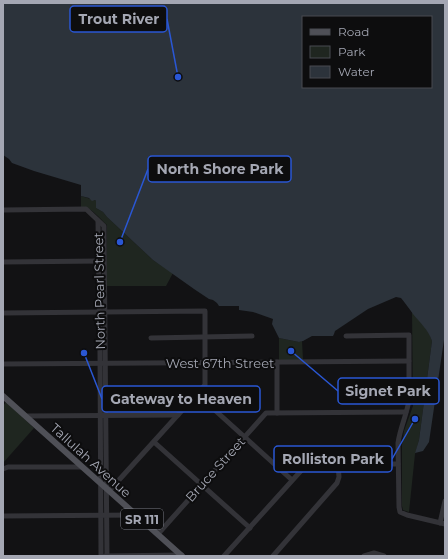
<svg xmlns="http://www.w3.org/2000/svg" width="448" height="559" font-family="Montserrat,sans-serif">
<style>
.green{fill:#1f2620}
.water{fill:#2c333b;fill-rule:evenodd}
.lines{fill:none;stroke-linecap:round;stroke-linejoin:round}
.minor{stroke:#333338;stroke-width:5}
.major{stroke:#4f5057;stroke-width:6}
.labels{text-anchor:middle;dominant-baseline:central;stroke-width:4;stroke-linejoin:round;paint-order:stroke}
.shield{fill:#0d0d0e;stroke:#777982;stroke-width:1}
.shield-label{font-size:12px;font-weight:bold;fill:#a4a7b3}
.street-label{font-size:13px;fill:#a4a7b3;stroke:#0d0d0e}
.leader{fill:none;stroke:#2a57d4;stroke-width:1.5}
.callout-dot{fill:#2a57d4;stroke:#0d0d0e;stroke-width:1.5}
.callout{fill:#0d0d0e;stroke:#2a57d4;stroke-width:1.5}
.callout-label{font-size:14px;text-anchor:middle;font-weight:bold;fill:#a4a7b3}
</style>
<rect width="100%" height="100%" fill="#121214"/>
<g class="green">
<path d="M81 196 97 201 96 208 103 212 107 217 153 260 173 273 166 286H107V225C99 218 92 207 81 207Z"/>
<path d="M412 312C420 321 429 329 432 341L419 440 415 454 409 512 403 510 402 506V445L404 431 413 406Z"/>
<path d="M279 338 299 342 302 341 303 360H279Z"/>
<path d="M6 402 34 428 3 463V406Z"/>
</g>
<path class="water" d="M3 3H445V333L429 442 423 451 415 453 419 440 432 341C428 329 420 323 413 314 409 308 405 303 401 298L396 297 368 309 335 331 334 334 333 336H312L303 341 299 342 279 338 272 324 273 319 253 312 239 310V306H219L217 303 213 300 209 299 194 289 153 260 107 217 103 212 96 208V201L95 200 92 201 89 198 81 196V185L34 171 12 163 9 159 3 155ZM303 17H431V87H303Z"/>
<g class="lines">
<g class="minor">
<path d="M3 210 86 209 104 226 107 556"/>
<path d="M98 221 100 353 101 556"/>
<path d="M3 262 101 261"/>
<path d="M3 313 205 311V385L109 491"/>
<path d="M346 336 409 335V400C407 414 400 428 398 443L399 507 400 512 407 515 445 524"/>
<path d="M151 338 252 336"/>
<path d="M277 362V413"/>
<path d="M3 364 409 361"/>
<path d="M197 394 292 480"/>
<path d="M26 416 178 415"/>
<path d="M154 442 250 528"/>
<path d="M3 469 8 467H82"/>
<path d="M3 516 137 515"/>
<path d="M440 523 445 501"/>
<path d="M158 534 266 413 406 412"/>
<path d="M105 556 182 555"/>
<path d="M224 556 308 463 315 461 338 464H398"/>
<path d="M273 556 337 483 339 477 338 464"/>
<path d="M364 556 374 553 384 556"/>
</g>
<path class="major" d="M3 396 182 556"/>
</g>
<g class="labels">
<rect class="shield" x="121" y="509" width="42" height="20" rx="3"/>
<g class="shield-label">
<text x="142" y="519">SR 111</text>
</g>
<g class="street-label">
<text transform="translate(99 291) rotate(-91)">North Pearl Street</text>
<text x="220" y="363">West 67th Street</text>
<text transform="translate(91 460) rotate(42)">Tallulah Avenue</text>
<text transform="translate(215 469) rotate(-48)">Bruce Street</text>
</g>
</g>
<path class="leader" d="M178 77L167 19M120 242L148 169M291 351L338 391M84 353L102 399M415 419L392 459"/>
<g class="callout-dot">
<circle cx="178" cy="77" r="4"/>
<circle cx="120" cy="242" r="4"/>
<circle cx="291" cy="351" r="4"/>
<circle cx="84" cy="353" r="4"/>
<circle cx="415" cy="419" r="4"/>
</g>
<g class="callout">
<rect x="70" y="6" width="97" height="26" rx="4"/>
<rect x="148" y="156" width="143" height="26" rx="4"/>
<rect x="338" y="378" width="101" height="26" rx="4"/>
<rect x="102" y="386" width="158" height="26" rx="4"/>
<rect x="274" y="446" width="118" height="26" rx="4"/>
</g>
<g class="callout-label">
<text x="119" y="24">Trout River</text>
<text x="220" y="174">North Shore Park</text>
<text x="388" y="396">Signet Park</text>
<text x="181" y="404">Gateway to Heaven</text>
<text x="333" y="464">Rolliston Park</text>
</g>
<rect width="448" height="559" fill="none" stroke="#a4a7b3" stroke-width="8"/>
<rect x="302" y="16" width="130" height="72" fill="#0d0d0e" stroke="#494b50"/>
<rect x="310" y="29" width="20" height="6" fill="#4f5057" stroke="#494b50"/>
<text x="338" y="36" font-size="12" fill="#a4a7b3">Road</text>
<rect x="310" y="46" width="20" height="12" fill="#1f2620" stroke="#494b50"/>
<text x="338" y="56" font-size="12" fill="#a4a7b3">Park</text>
<rect x="310" y="66" width="20" height="12" fill="#2c333b" stroke="#494b50"/>
<text x="338" y="76" font-size="12" fill="#a4a7b3">Water</text>
</svg>
